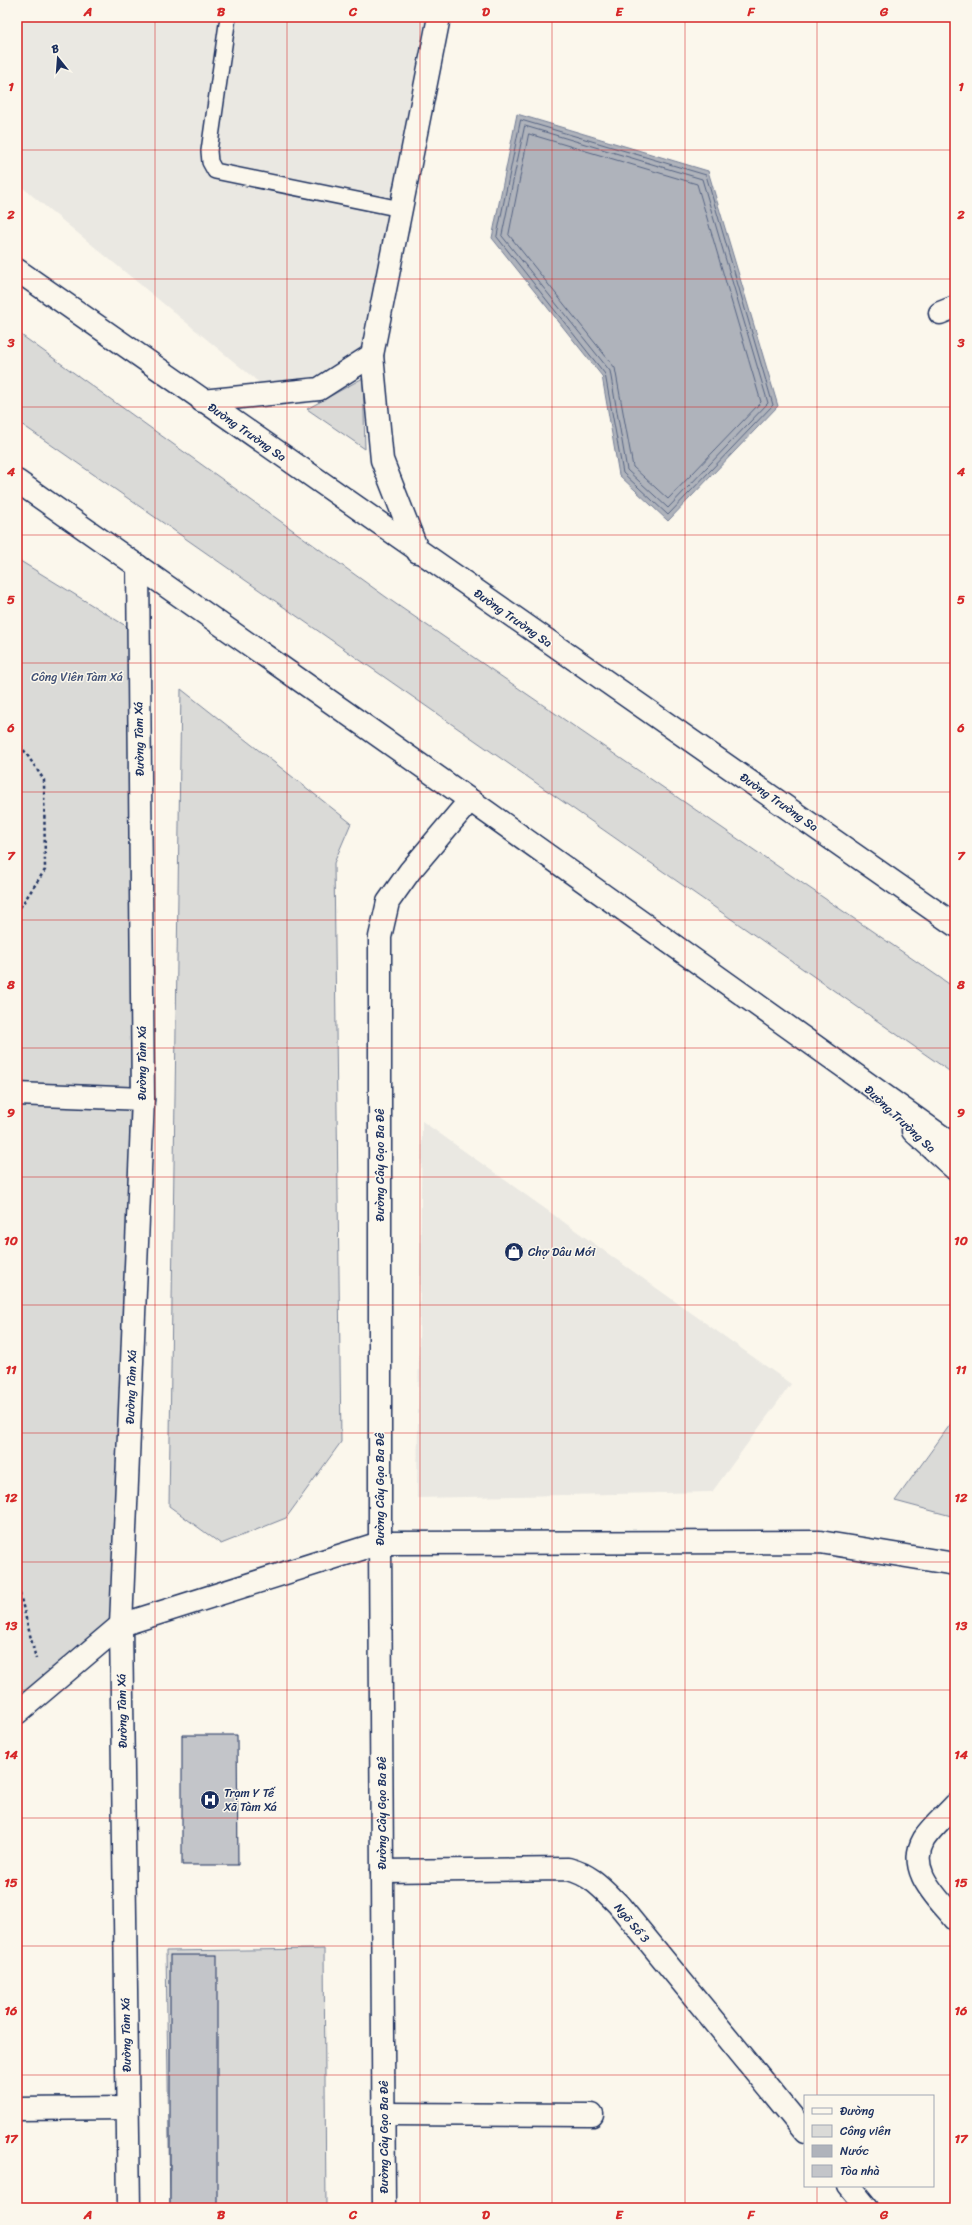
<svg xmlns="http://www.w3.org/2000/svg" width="972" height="2225" font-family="Sriracha,sans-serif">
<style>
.built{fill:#eae8e2}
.green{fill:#dadad7;stroke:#7a849a}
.water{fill:#afb3bb;stroke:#747e96}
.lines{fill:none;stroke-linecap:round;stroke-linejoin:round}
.shore{stroke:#566483;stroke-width:1}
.building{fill:#c3c5c9;stroke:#1b2f5e}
.lane-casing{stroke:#1b2f5e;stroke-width:18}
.street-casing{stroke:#1b2f5e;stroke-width:25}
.secondary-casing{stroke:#1b2f5e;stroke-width:25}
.highway-casing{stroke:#1b2f5e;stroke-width:25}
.path{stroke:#1b2f5e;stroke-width:2.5;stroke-dasharray:3 3;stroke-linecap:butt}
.lane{stroke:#fbf7ec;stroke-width:15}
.street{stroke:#fbf7ec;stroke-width:22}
.secondary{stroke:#fbf7ec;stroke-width:22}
.highway{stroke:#fbf7ec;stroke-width:22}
.grid{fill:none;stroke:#d62828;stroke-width:1;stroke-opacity:0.55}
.labels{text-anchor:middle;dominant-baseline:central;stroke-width:3;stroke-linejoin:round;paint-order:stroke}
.street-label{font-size:12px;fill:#1b2f5e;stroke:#fbf7ec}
.park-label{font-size:12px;fill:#415176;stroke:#fbf7ec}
.poi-label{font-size:12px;fill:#1b2f5e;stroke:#fbf7ec;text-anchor:start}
.neatline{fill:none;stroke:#d62828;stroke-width:1.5}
.grid-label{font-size:13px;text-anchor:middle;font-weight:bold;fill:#d62828}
</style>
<rect width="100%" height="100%" fill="#fbf7ec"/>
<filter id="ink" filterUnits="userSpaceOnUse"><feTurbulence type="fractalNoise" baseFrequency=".025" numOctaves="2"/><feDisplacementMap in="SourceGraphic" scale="8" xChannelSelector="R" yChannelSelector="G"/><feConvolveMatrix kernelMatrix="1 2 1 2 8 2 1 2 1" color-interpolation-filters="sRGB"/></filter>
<g filter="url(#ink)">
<g class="built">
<path d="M17 17H439L372 355 319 389 273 394 17 183Z"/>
<path d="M422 1121 791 1384 712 1492 417 1498Z"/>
</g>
<g class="green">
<path d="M17 332 393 602 955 988V1075L17 421Z"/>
<path d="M363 378 365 449 307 409Z"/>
<path d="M17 559 139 634 121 1625 17 1713Z"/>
<path d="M181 689 351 823 334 863 341 1442 286 1518 221 1544 169 1506Z"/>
<path d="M955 1418V1517L895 1501Z"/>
<path d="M324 1949 326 2208H170L166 1951Z"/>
</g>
<path class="water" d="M517 114 708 171 778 406 668 521 619 475 602 376 492 238Z"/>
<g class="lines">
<g class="shore">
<path d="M521 120 706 175 773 405 668 515 623 473 605 374 497 237Z"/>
<path d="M525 126 702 179 768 403 668 508 627 470 610 371 502 236Z"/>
<path d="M529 134 697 184 761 402 668 499 633 467 615 368 509 235Z"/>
</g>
</g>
<g class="building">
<path d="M182 1735H237L238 1865H182Z"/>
<rect x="170" y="1955" width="47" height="253"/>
</g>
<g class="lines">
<defs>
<path id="lane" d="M228 17 209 151 210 162 215 171 401 209"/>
<g id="street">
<path d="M940 313 955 307"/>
<path d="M202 401 319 389 372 355"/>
<path d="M418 552 382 460 372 355 439 17"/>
<path d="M17 1094 143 1099"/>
<path d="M17 1713 121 1625 380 1543 820 1542 955 1564"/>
<path d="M955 1805C945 1816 932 1827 924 1839 906 1870 937 1897 955 1919"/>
<path d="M382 1871 568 1869C591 1875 601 1887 618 1904L805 2132"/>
<path d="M17 2109 127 2108"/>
<path d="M385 2114 592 2115"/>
<path d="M849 2186 867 2208"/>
</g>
<g id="secondary">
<path d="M129 2208 121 1625 143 1099 138 566"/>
<path d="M384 2208 380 1543V937L388 902 410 871 470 800"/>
</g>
<g id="highway">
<path d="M17 270 955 925"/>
<path d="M17 481 470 800 955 1146"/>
<path d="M913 1131 955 1169"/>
</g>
</defs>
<use href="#lane" class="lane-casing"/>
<use href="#street" class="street-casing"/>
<use href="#secondary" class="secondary-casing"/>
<use href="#highway" class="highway-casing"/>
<g class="path">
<path d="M17 740 44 780 45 870 17 912"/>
<path d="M17 1582 36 1659"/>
</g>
<use href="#lane" class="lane"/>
<use href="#street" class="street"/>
<use href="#secondary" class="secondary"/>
<use href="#highway" class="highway"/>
</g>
</g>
<path class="grid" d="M155 17V2208M287 17V2208M420 17V2208M552 17V2208M685 17V2208M817 17V2096M17 150H955M17 279H955M17 407H955M17 535H955M17 663H955M17 792H955M17 920H955M17 1048H955M17 1177H955M17 1305H955M17 1433H955M17 1562H955M17 1690H955M17 1818H955M17 1946H955M17 2075H955M817 2186V2208"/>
<defs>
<symbol id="shop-disc" viewBox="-11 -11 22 22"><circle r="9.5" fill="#1b2f5e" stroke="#fbf7ec"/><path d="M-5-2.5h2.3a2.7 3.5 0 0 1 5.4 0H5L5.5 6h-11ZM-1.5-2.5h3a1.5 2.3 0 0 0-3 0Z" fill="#fff"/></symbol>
<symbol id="hospital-disc" viewBox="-11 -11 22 22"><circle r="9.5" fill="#1b2f5e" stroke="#fbf7ec"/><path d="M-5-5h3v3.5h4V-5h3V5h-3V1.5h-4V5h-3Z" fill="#fff"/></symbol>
</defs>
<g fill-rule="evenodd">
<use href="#shop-disc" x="503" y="1241" width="22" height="22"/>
<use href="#hospital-disc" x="199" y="1789" width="22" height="22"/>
</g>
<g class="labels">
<g class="street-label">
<text transform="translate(247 432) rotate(35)">Đường Trường Sa</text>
<text transform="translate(513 618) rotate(35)">Đường Trường Sa</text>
<text transform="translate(139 739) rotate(-91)">Đường Tàm Xá</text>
<text transform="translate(779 802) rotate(35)">Đường Trường Sa</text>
<text transform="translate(142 1063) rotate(-90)">Đường Tàm Xá</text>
<text transform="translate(900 1119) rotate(43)">Đường Trường Sa</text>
<text transform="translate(380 1165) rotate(-90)">Đường Cây Gạo Ba Đê</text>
<text transform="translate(131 1387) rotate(-88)">Đường Tàm Xá</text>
<text transform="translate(380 1489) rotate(-90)">Đường Cây Gạo Ba Đê</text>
<text transform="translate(122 1711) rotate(-91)">Đường Tàm Xá</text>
<text transform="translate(382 1813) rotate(-90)">Đường Cây Gạo Ba Đê</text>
<text transform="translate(632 1923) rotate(50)">Ngõ Số 3</text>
<text transform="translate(126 2035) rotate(-91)">Đường Tàm Xá</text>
<text transform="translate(384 2137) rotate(-90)">Đường Cây Gạo Ba Đê</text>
</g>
<g class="park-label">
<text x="77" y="677">Công Viên Tàm Xá</text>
</g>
<g class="poi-label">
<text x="528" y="1252">Chợ Dâu Mới</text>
<text x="224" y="1793">Trạm Y Tế<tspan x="224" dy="14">Xã Tàm Xá</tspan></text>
</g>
</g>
<rect width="972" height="2225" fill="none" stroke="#fbf7ec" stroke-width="44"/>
<rect x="804" y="2095" width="130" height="92" fill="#fbf7ec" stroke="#a1a7b3"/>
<rect x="812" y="2108" width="20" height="6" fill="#fbf7ec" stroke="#a1a7b3"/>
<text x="840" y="2115" font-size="12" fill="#1b2f5e">Đường</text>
<rect x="812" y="2125" width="20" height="12" fill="#dadad7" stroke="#a1a7b3"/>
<text x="840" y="2135" font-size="12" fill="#1b2f5e">Công viên</text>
<rect x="812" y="2145" width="20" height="12" fill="#afb3bb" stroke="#a1a7b3"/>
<text x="840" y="2155" font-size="12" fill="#1b2f5e">Nước</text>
<rect x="812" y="2165" width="20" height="12" fill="#c3c5c9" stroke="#a1a7b3"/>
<text x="840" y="2175" font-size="12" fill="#1b2f5e">Tòa nhà</text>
<g transform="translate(58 58) rotate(343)" stroke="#fbf7ec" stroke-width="3" paint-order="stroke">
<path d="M0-3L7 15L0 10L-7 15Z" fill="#1b2f5e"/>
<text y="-6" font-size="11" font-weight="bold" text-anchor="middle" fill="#1b2f5e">B</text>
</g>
<rect x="22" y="22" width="928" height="2181" class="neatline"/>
<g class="grid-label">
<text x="88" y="16">A</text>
<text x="221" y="16">B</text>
<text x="353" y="16">C</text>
<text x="486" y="16">D</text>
<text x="619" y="16">E</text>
<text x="751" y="16">F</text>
<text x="884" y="16">G</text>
<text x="11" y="91">1</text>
<text x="961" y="91">1</text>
<text x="11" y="219">2</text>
<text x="961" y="219">2</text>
<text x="11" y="347">3</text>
<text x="961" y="347">3</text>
<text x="11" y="476">4</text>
<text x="961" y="476">4</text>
<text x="11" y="604">5</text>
<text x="961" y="604">5</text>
<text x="11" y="732">6</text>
<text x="961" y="732">6</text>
<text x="11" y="860">7</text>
<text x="961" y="860">7</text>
<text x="11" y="989">8</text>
<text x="961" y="989">8</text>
<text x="11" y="1117">9</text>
<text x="961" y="1117">9</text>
<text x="11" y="1245">10</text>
<text x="961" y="1245">10</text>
<text x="11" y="1374">11</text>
<text x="961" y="1374">11</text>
<text x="11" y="1502">12</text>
<text x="961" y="1502">12</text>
<text x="11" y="1630">13</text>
<text x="961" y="1630">13</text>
<text x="11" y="1759">14</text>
<text x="961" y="1759">14</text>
<text x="11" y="1887">15</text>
<text x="961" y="1887">15</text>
<text x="11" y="2015">16</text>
<text x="961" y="2015">16</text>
<text x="11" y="2143">17</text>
<text x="961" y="2143">17</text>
<text x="88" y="2219">A</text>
<text x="221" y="2219">B</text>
<text x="353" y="2219">C</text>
<text x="486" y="2219">D</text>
<text x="619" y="2219">E</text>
<text x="751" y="2219">F</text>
<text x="884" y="2219">G</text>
</g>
</svg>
